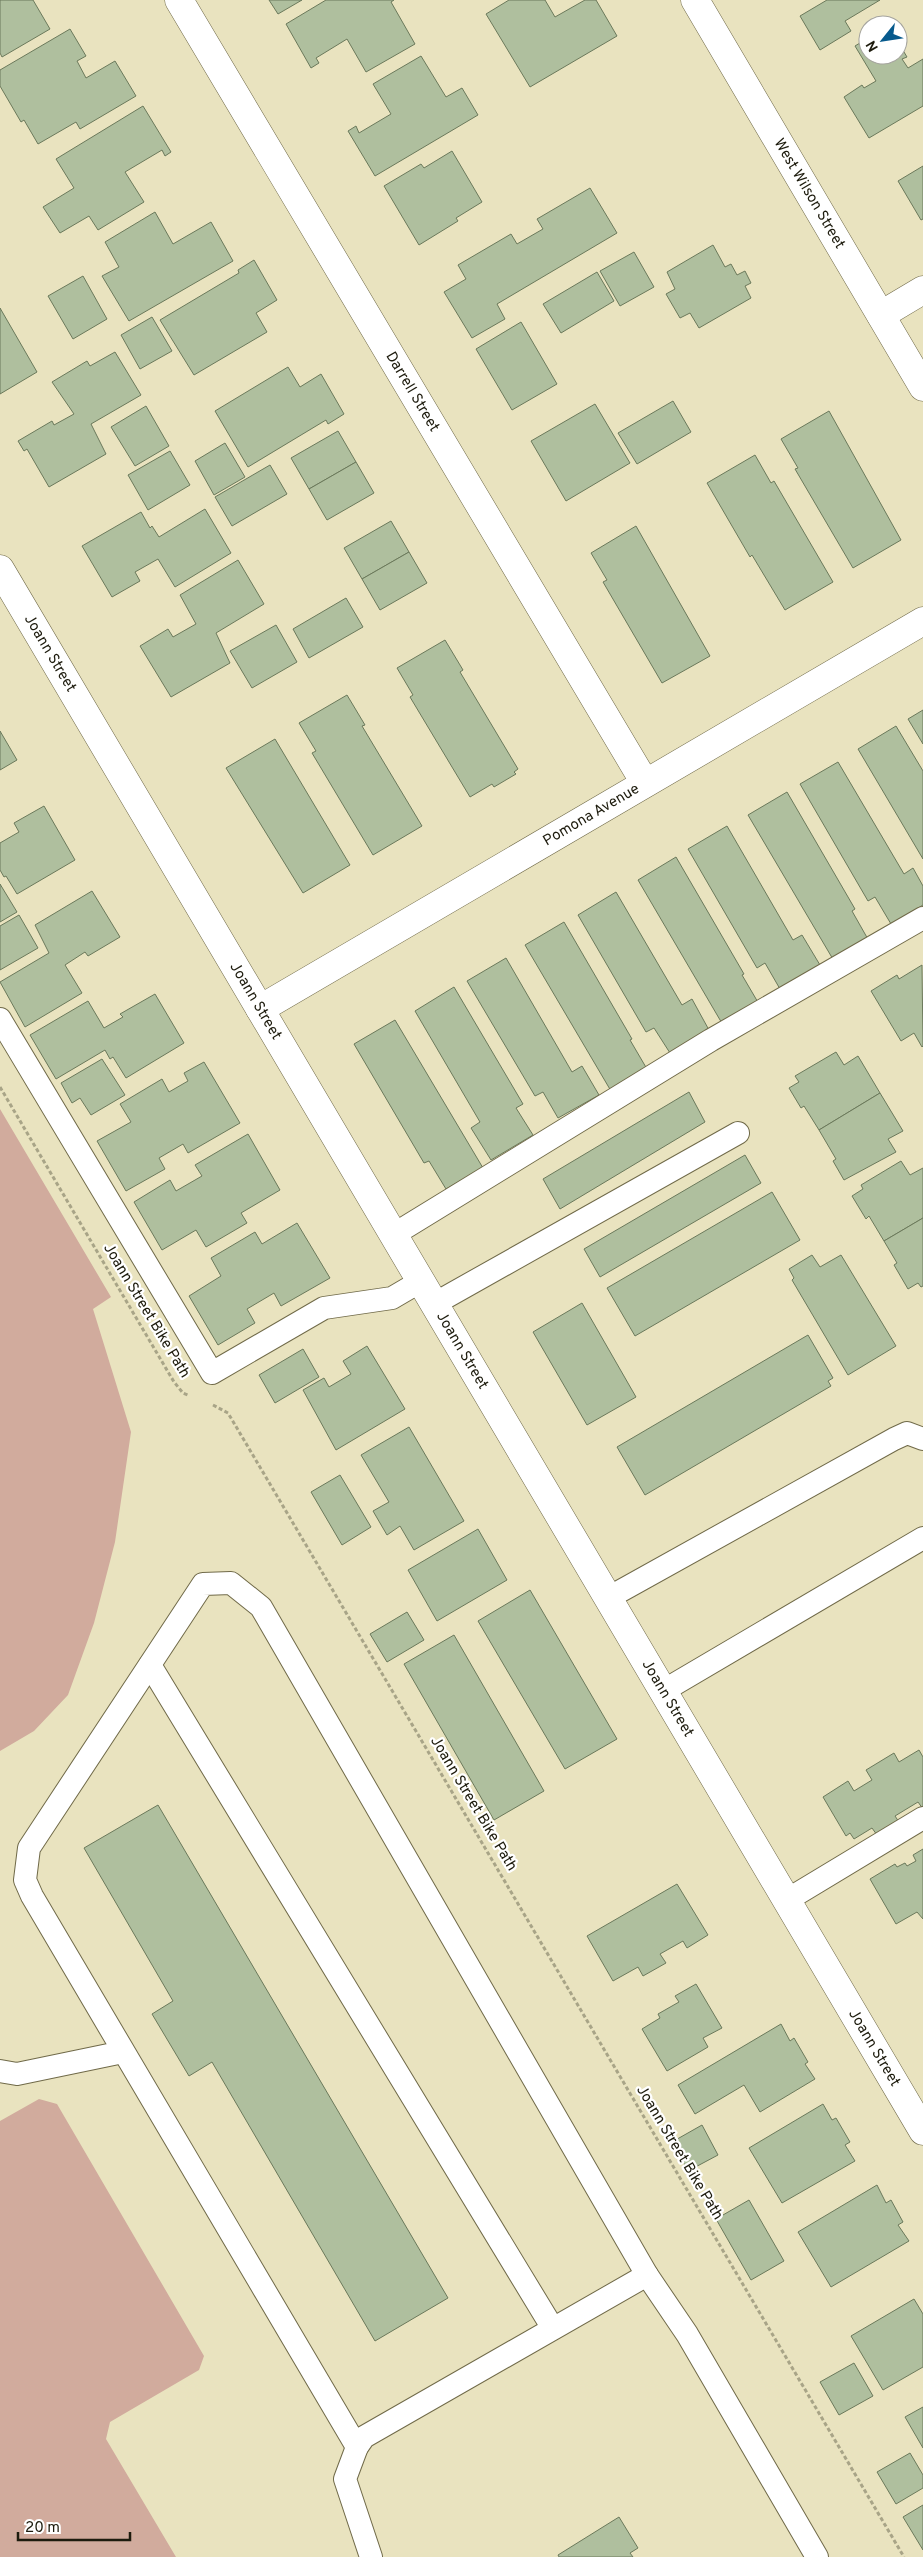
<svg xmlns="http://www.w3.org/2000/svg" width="923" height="2557" font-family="Overpass,sans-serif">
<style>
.green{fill:#d1ab9d}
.building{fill:#afbf9e;stroke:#6b795b}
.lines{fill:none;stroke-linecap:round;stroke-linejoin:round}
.lane-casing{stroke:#706a49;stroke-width:24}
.street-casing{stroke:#706a49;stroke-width:29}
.secondary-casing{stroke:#706a49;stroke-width:29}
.path{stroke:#a8a487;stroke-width:3;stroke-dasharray:4 2.5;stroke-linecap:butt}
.lane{stroke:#fff;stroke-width:22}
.street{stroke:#fff;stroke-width:28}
.secondary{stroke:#fff;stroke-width:28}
.labels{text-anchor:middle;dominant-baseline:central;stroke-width:4.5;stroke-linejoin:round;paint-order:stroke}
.street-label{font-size:15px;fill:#1d1b0d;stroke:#fff}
</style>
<rect width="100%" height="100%" fill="#e9e3bf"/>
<g class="green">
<path d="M0 1109 111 1297 93 1309 131 1432 115 1542 94 1623 68 1695 34 1731 0 1751Z"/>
<path d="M39 2099 57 2104 204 2356 199 2370 110 2422 106 2439 176 2557H0V2121Z"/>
</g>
<g class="building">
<path d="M0 0H33L50 29 2 57 0 53Z"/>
<path d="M269 0H302L278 14Z"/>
<path d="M326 0H394L391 2 415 44 366 72 347 39 316 58 319 63 311 68 286 24Z"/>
<path d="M509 0H545L555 17 585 0H596L617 36 530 87 486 14Z"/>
<path d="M827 0H880L845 21 851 31 820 50 800 16Z"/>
<path d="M70 29 86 56 77 61 86 78 115 61 136 96 80 129 76 122 38 144 24 120 21 122 0 86V70Z"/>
<path d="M868 38V55H898V42L907 57 902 59 908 68 923 59V106L869 138 844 97 862 85 864 88 876 81 855 46Z"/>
<path d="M421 56 446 97 462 88 478 115 375 176 348 131 356 126 359 133 391 114 373 84Z"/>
<path d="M143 106 171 152 165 156 162 150 125 172 144 202 98 230 89 216 60 233 43 207 74 188 56 159Z"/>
<path d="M452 151 482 202 456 218 458 221 419 245 384 186 421 164 424 168Z"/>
<path d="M923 166V219L921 220 898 181Z"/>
<path d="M590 188 617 233 497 304 505 319 472 338 444 292 466 279 458 265 511 234 517 244 543 229 537 219Z"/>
<path d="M155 212 173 244 211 222 233 261 129 321 102 276 119 267 105 242Z"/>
<path d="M713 245 725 267 731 264 737 275 745 271 751 283 745 286 751 298 699 328 690 313 680 318 666 294 675 289 667 272Z"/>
<path d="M634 252 654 287 620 306 600 271Z"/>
<path d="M254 260 277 300 256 313 267 332 194 375 160 320 239 273 238 270Z"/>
<path d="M597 272 614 301 561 333 543 304Z"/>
<path d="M83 276 107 319 73 339 48 296Z"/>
<path d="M0 308 37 372 0 394Z"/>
<path d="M152 317 172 351 140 369 121 335Z"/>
<path d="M521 322 557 384 512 410 476 349Z"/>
<path d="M115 352 141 395 91 424 106 454 49 487 27 449 24 451 18 441 52 421 54 425 74 414 52 382 87 361 90 366Z"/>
<path d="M288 367 300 387 321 374 344 414 328 424 326 420 248 467 215 411Z"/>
<path d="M673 401 691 432 637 464 618 433Z"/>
<path d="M595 404 630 463 566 501 531 441Z"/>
<path d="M146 406 169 446 135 466 111 427Z"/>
<path d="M829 411 901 540 853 568 795 469 798 468 781 439Z"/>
<path d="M338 431 356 462 309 489 291 458Z"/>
<path d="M225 443 245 477 214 495 195 461Z"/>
<path d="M170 451 190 485 148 510 128 475Z"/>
<path d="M755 455 771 483 774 481 833 582 785 610 752 555 750 557 707 483Z"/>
<path d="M356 462 374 493 327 520 309 489Z"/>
<path d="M270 465 287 494 232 526 215 497Z"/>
<path d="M205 509 231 553 175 587 158 559 135 572 140 581 112 597 82 546 141 512 150 528 152 526 159 537Z"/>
<path d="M391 521 409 552 362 579 344 548Z"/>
<path d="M636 526 710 656 662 683 603 582 607 580 591 553Z"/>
<path d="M409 552 427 583 380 610 362 579Z"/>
<path d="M238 560 264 604 216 633 230 663 171 697 140 646 168 629 173 637 196 624 180 595Z"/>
<path d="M346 598 363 627 309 658 293 629Z"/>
<path d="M276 625 297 662 252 688 230 651Z"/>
<path d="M445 640 463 670 460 672 518 769 514 772 516 774 494 787 492 784 470 797 410 697 413 695 397 668Z"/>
<path d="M347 695 365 725 362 726 422 826 373 855 312 753 316 751 299 723Z"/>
<path d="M923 710V744L908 719Z"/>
<path d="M896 726 923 771V859L858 749Z"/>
<path d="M0 731 17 760 0 770Z"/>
<path d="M275 739 350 865 303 893 226 768Z"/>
<path d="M838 762 904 874 913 868 923 886V905L891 924 875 897 868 901 800 784Z"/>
<path d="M787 792 855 909 852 911 869 941 834 961 748 815Z"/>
<path d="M44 806 75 860 17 894 6 876 4 877 0 870V843L19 832 14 823Z"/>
<path d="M727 826 793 940 802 935 820 965 780 989 765 963 757 968 688 849Z"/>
<path d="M676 857 744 974 742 975 759 1004 723 1025 638 880Z"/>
<path d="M0 884 17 912 0 922Z"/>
<path d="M92 891 120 937 88 956 85 952 65 965 82 993 25 1027 0 982 49 953 35 925Z"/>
<path d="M616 892 682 1005 692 999 709 1030 670 1053 654 1028 646 1032 578 915Z"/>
<path d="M19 915 38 948 0 970V926Z"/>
<path d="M564 922 632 1039 630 1040 647 1069 611 1091 525 945Z"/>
<path d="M506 958 572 1072 582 1066 599 1095 558 1118 543 1092 535 1096 467 981Z"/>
<path d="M922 965 923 1046 922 1047 914 1033 901 1041 871 991 897 975 899 979Z"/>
<path d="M454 987 523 1104 516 1108 533 1135 491 1160 471 1128 480 1122 415 1011Z"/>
<path d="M155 994 184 1043 126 1078 113 1057 110 1059 105 1050 56 1079 30 1035 88 1001 104 1028 123 1017 120 1014Z"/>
<path d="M395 1020 483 1168 446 1189 429 1161 424 1163 354 1044Z"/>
<path d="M836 1052 844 1065 858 1056 880 1093 819 1130 804 1106 801 1108 789 1088 799 1082 795 1076Z"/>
<path d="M102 1059 125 1095 91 1115 80 1098 72 1103 61 1083Z"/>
<path d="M204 1062 240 1123 188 1153 183 1144 159 1158 165 1169 126 1191 97 1141 131 1122 120 1104 162 1079 169 1092 188 1081 184 1073Z"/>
<path d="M689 1092 705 1122 560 1209 543 1179Z"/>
<path d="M880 1093 903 1131 888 1139 896 1152 844 1180 833 1161 836 1159 819 1130Z"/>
<path d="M248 1134 280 1190 241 1213 247 1223 206 1247 196 1230 162 1250 134 1202 170 1180 176 1191 202 1176 195 1165Z"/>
<path d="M745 1155 761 1183 600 1277 584 1249Z"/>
<path d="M901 1161 910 1175 923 1168V1218L884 1241 869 1216 866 1219 852 1196 863 1189 861 1185Z"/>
<path d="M772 1192 800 1240 635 1336 607 1288Z"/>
<path d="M923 1218V1286L921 1287 918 1283 908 1289 894 1265 897 1263 884 1241Z"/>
<path d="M297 1223 330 1278 281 1306 274 1293 247 1309 255 1323 218 1345 189 1296 221 1276 211 1258 255 1232 262 1244Z"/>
<path d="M812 1255 820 1267 841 1255 896 1346 848 1375 792 1280 794 1278 789 1269Z"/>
<path d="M582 1303 636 1397 587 1425 533 1332Z"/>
<path d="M808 1335 833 1378 828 1381 831 1386 645 1495 617 1447Z"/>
<path d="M367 1346 405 1409 336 1450 303 1390 324 1378 329 1387 351 1374 343 1361Z"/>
<path d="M303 1349 319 1377 275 1403 259 1375Z"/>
<path d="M409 1427 464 1521 414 1550 400 1526 387 1535 373 1511 389 1502 361 1455Z"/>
<path d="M340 1475 371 1527 342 1545 311 1492Z"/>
<path d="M478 1529 507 1580 437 1621 408 1570Z"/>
<path d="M530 1590 617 1739 565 1769 478 1621Z"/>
<path d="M407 1612 424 1640 387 1662 370 1634Z"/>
<path d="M454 1635 544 1791 494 1820 404 1664Z"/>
<path d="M919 1750 923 1757V1809L918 1802 895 1816 899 1822 877 1835 872 1828 854 1839 850 1833 846 1836 823 1797 848 1781 854 1791 872 1780 866 1770 894 1753 899 1762Z"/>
<path d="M158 1805 448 2298 375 2341 212 2062 189 2076 152 2014 173 2001 84 1848Z"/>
<path d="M923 1849V1919L917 1912 896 1924 870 1879 895 1864 897 1867 905 1863 907 1866 916 1861 913 1855Z"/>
<path d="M677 1884 708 1935 687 1948 683 1941 660 1954 666 1963 643 1976 638 1967 613 1981 587 1936Z"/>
<path d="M696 1984 722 2028 703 2038 708 2047 667 2071 642 2029 660 2018 658 2014 679 2002 675 1996Z"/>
<path d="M781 2024 790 2041 794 2038 808 2062 805 2064 815 2079 760 2112 744 2085 695 2114 678 2085Z"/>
<path d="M823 2104 832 2120 836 2118 850 2142 845 2145 855 2161 782 2203 749 2148Z"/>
<path d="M702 2125 718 2155 688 2171 672 2142Z"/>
<path d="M877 2185 886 2203 891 2200 903 2222 898 2225 909 2241 831 2287 798 2232Z"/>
<path d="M749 2200 784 2261 751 2280 716 2219Z"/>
<path d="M914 2299 923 2314V2367L883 2390 851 2336Z"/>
<path d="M854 2363 873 2396 839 2415 820 2382Z"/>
<path d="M923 2407V2448L905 2417Z"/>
<path d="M910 2453 923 2475V2488L896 2504 877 2472Z"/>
<path d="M923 2505V2550L903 2517Z"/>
<path d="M619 2517 638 2548 630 2553 633 2557H559L558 2555Z"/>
</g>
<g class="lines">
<defs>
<g id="lane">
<path d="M0 1019 212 1373 324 1308 392 1298 421 1281"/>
<path d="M393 1235 711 1040 923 918"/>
<path d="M434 1304 738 1133"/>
<path d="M608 1598 894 1439 907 1433 923 1439"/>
<path d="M150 1665 552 2327"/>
<path d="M663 1691 923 1538"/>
<path d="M787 1900 923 1818"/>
<path d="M0 2071 17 2074 123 2052"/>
<path d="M357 2447 32 1896 25 1880 29 1848 203 1584 231 1583 261 1607 647 2275"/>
<path d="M371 2557 345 2479 357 2447 364 2437 647 2275 687 2334 817 2557"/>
</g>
<g id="street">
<path id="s1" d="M179 0 645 783"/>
<path d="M881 315 923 290"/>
<path id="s2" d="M0 569 923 2131"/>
<path id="s3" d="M260 1009 923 621"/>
</g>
<g id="secondary">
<path id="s4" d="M695 0 923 387"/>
</g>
</defs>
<use href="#lane" class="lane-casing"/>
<use href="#street" class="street-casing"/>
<use href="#secondary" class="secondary-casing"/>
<g class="path">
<path d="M0 1087 174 1382 183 1393 188 1395"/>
<path d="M213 1405 228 1413 904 2557"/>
</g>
<use href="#lane" class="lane"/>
<use href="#street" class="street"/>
<use href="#secondary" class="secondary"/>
</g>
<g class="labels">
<g class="street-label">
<text stroke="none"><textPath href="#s4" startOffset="225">West Wilson Street</textPath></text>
<text stroke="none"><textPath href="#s1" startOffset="456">Darrell Street</textPath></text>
<text stroke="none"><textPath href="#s2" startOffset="98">Joann Street</textPath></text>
<text stroke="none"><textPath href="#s3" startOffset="384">Pomona Avenue</textPath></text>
<text stroke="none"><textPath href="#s2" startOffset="502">Joann Street</textPath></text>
<text transform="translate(146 1311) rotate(59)">Joann Street Bike Path</text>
<text stroke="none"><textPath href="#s2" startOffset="908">Joann Street</textPath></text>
<text stroke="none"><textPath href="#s2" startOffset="1312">Joann Street</textPath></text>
<text transform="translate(473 1804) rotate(59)">Joann Street Bike Path</text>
<text stroke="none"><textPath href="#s2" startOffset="1718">Joann Street</textPath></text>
<text transform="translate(679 2153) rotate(59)">Joann Street Bike Path</text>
</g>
</g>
<g transform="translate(883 40) rotate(240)"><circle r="24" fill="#ffffff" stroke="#a5a49e"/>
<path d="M0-4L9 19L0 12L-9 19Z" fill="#075a8d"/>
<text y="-8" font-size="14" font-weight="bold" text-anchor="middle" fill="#1d1b0d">N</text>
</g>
<path d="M18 2532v8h112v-8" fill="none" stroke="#1d1b0d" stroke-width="2.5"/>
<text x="25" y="2532" font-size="15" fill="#1d1b0d" stroke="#ffffff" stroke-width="4" paint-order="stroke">20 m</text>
</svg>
